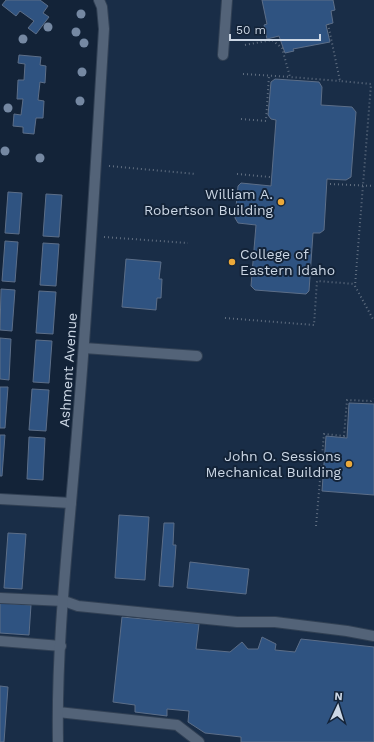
<svg xmlns="http://www.w3.org/2000/svg" width="374" height="742" font-family="'Work Sans',sans-serif">
<style>
.built{fill:#192d47}
.building{fill:#2f5381;stroke:#5c6e88}
.lines{fill:none;stroke-linecap:round;stroke-linejoin:round}
.minor-casing{stroke:#314054;stroke-width:12}
.path{stroke:#606e80;stroke-width:2;stroke-dasharray:1 3;stroke-linecap:butt}
.minor{stroke:#536378;stroke-width:10}
.tree{fill:#7588a2}
.poi-dot{fill:#eca93a;stroke:#132338;stroke-width:1.5}
.labels{text-anchor:middle;dominant-baseline:central;stroke-width:4;stroke-linejoin:round;paint-order:stroke}
.poi-label{font-size:14px;fill:#ccd7e5;stroke:#132338;text-anchor:end}
.street-label{font-size:14px;fill:#ccd7e5;stroke:#132338}
</style>
<rect width="100%" height="100%" fill="#132338"/>
<path class="built" d="M99 0H374V742H0V499L71 503 104 29Z"/>
<g class="building">
<path d="M6 0H40L48 6 43 13 49 17 36 34 28 28 34 21 20 11 16 16 2 5Z"/>
<path d="M262 0H333L335 10 331 11 333 23 326 25 330 42 293 49 294 51 285 53 279 36 267 39 264 25 267 24Z"/>
<path d="M19 55 41 57 40 65 46 66 45 83 40 82 38 100 44 101 43 118H36L34 134 23 133V127L13 126 14 114 21 115 23 99H17L18 80H24L25 64 18 63Z"/>
<path d="M275 79 319 82 322 87 321 105 352 107 356 112 351 177 346 180 327 179 324 230 320 233H313L309 291 306 294 255 290 251 286 256 225 238 223 235 218 238 186 241 183 271 186 276 120 271 119 268 115 271 82Z"/>
<path d="M8 192 22 193 19 234 5 233Z"/>
<path d="M46 194 62 195 59 237 43 236Z"/>
<path d="M5 241 18 242 15 282 2 281Z"/>
<path d="M43 243 59 244 56 286 40 285Z"/>
<path d="M126 259 161 262 159 279H162L161 298H157L156 310 122 307Z"/>
<path d="M1 289 15 290 12 331 0 330Z"/>
<path d="M39 291 56 292 53 334 36 333Z"/>
<path d="M0 338 11 339 9 380 0 379Z"/>
<path d="M36 340 52 341 49 383 33 382Z"/>
<path d="M0 387H8L5 428H0Z"/>
<path d="M32 389 49 390 46 431 29 430Z"/>
<path d="M349 403 374 404V495L322 491 326 436 347 438Z"/>
<path d="M0 435H5L2 476H0Z"/>
<path d="M29 437 45 438 43 480 27 479Z"/>
<path d="M119 515 149 517 145 580 115 578Z"/>
<path d="M164 523H174L173 545H176L173 587 159 586Z"/>
<path d="M8 533 26 534 22 589 4 588Z"/>
<path d="M190 562 249 569 246 594 187 588Z"/>
<path d="M0 603 31 605 29 635 0 633Z"/>
<path d="M122 617 199 624 196 649 230 652 242 642 248 649H258L262 637 276 644 275 650 295 652 301 639 374 647V742H241V737L205 733 188 722 189 711 167 709V716L135 712V705L113 702Z"/>
<path d="M0 686 8 687 4 742H0Z"/>
</g>
<g class="lines">
<defs>
<g id="minor">
<path d="M223 55 227 0"/>
<path d="M84 348 197 356"/>
<path d="M0 499 71 503"/>
<path d="M0 598 64 601 78 606 237 622H275L347 631 374 636"/>
<path d="M0 641 61 646"/>
<path d="M58 712 177 725 199 742"/>
<path d="M58 742C56 635 70 527 78 420 89 290 96 160 104 29L102 7 99 0"/>
</g>
</defs>
<use href="#minor" class="minor-casing"/>
<g class="path">
<path d="M328 24 340 81 371 84 355 286 374 321"/>
<path d="M245 45 272 40 282 48 290 77 340 81"/>
<path d="M243 74 290 77"/>
<path d="M241 119 266 121 269 76"/>
<path d="M109 166 196 174"/>
<path d="M237 174 270 177"/>
<path d="M330 184 374 186"/>
<path d="M104 237 188 243"/>
<path d="M225 318 314 325 317 281 355 284"/>
<path d="M316 526 324 434 344 436 347 400 371 401 374 399"/>
</g>
<use href="#minor" class="minor"/>
</g>
<g class="tree">
<circle cx="81" cy="14" r="4.5"/>
<circle cx="48" cy="27" r="4.5"/>
<circle cx="76" cy="32" r="4.5"/>
<circle cx="23" cy="39" r="4.5"/>
<circle cx="84" cy="43" r="4.5"/>
<circle cx="82" cy="72" r="4.5"/>
<circle cx="80" cy="101" r="4.5"/>
<circle cx="8" cy="108" r="4.5"/>
<circle cx="5" cy="151" r="4.5"/>
<circle cx="40" cy="158" r="4.5"/>
</g>
<g class="poi-dot">
<circle cx="281" cy="202" r="4"/>
<circle cx="232" cy="262" r="4"/>
<circle cx="349" cy="464" r="4"/>
</g>
<g class="labels">
<g class="poi-label">
<text x="273" y="194">William A.<tspan x="273" dy="16">Robertson Building</tspan></text>
<text x="240" y="254" text-anchor="start">College of<tspan x="240" dy="16">Eastern Idaho</tspan></text>
<text x="341" y="456">John O. Sessions<tspan x="341" dy="16">Mechanical Building</tspan></text>
</g>
<g class="street-label">
<text transform="translate(68 370) rotate(-86)">Ashment Avenue</text>
</g>
</g>
<g transform="translate(338 706) rotate(4)" stroke="#132338" stroke-width="3" paint-order="stroke">
<path d="M0-3L7 15L0 10L-7 15Z" fill="#ccd7e5"/>
<text y="-6" font-size="11" font-weight="bold" text-anchor="middle" fill="#ccd7e5">N</text>
</g>
<path d="M230 34v6h90v-6" fill="none" stroke="#ccd7e5" stroke-width="2"/>
<text x="236" y="34" font-size="12" fill="#ccd7e5" stroke="#132338" stroke-width="3" paint-order="stroke">50 m</text>
</svg>
